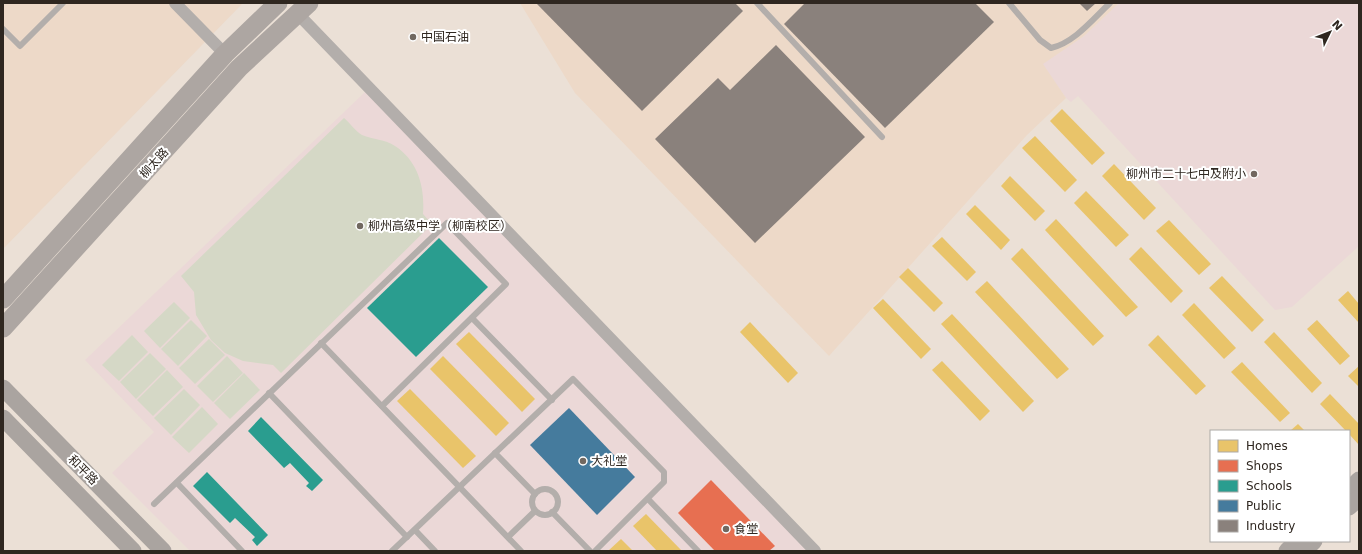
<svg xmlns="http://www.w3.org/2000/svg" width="1362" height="554" font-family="'DejaVu Sans','Noto Sans SC',sans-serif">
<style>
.commercial{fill:#ebd8d7}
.built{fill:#edd9c8}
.green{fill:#d5d8c6}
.homes{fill:#e9c46a}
.shops{fill:#e76f51}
.schools{fill:#2a9d8f}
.public{fill:#457b9d}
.industry{fill:#8a817c}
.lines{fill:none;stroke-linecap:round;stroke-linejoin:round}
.lane{stroke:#b3aeab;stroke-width:6}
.street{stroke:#b3aeab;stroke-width:12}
.secondary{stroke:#aaa4a0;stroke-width:17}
.primary{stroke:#ada6a2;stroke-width:19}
.poi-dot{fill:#716860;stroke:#fff;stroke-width:1.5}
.labels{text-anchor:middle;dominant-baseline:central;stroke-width:4;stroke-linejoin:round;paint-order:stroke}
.poi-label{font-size:12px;fill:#2f2720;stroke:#fff;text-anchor:start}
.street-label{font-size:12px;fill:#2f2720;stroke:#fff}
</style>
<rect width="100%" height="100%" fill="#ebe0d6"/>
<g class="commercial">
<path d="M1119 3H1359V246L1292 307 1275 310 1078 96 1071 102 1066 98 1042 64 1084 36Z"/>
<path d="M365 92 809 551H190L112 473 154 432 85 360Z"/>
</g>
<g class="built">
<path d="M3 3H243L3 249Z"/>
<path d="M520 3H1119L1084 36 1043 64 1066 98 1027 135 829 356 575 93Z"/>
</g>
<g class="green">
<path d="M344 118C350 123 356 132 362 135 373 140 385 139 395 146 418 161 425 187 423 214L432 224 281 373 273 365 243 361 225 353 211 340 196 315 194 292 181 276Z"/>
<path d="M174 302 190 318 160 348 144 331Z"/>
<path d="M191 320 207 336 178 366 161 349Z"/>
<path d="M132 335 148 352 119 381 102 365Z"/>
<path d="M209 339 225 355 195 384 179 368Z"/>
<path d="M150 353 166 369 136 399 120 382Z"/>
<path d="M227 356 243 373 213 402 197 386Z"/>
<path d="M167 370 183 387 153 416 137 400Z"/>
<path d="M244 373 260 390 230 419 214 403Z"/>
<path d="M184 389 200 405 171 435 154 418Z"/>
<path d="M202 407 218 424 189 453 172 437Z"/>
</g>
<g class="homes">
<path d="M1062 109 1105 153 1092 165 1050 121Z"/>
<path d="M1035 136 1077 180 1065 192 1022 148Z"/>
<path d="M1114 164 1156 208 1144 220 1102 176Z"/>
<path d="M1010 176 1045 211 1035 221 1001 186Z"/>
<path d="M1086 191 1129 235 1116 247 1074 203Z"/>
<path d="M975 205 1010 240 1001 250 966 214Z"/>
<path d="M1056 219 1138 307 1126 317 1045 230Z"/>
<path d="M1169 220 1211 264 1199 275 1156 231Z"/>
<path d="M942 237 976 272 967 281 932 246Z"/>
<path d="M1141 247 1183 291 1171 303 1129 259Z"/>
<path d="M1022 248 1104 336 1093 346 1011 259Z"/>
<path d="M908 268 943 303 934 312 899 277Z"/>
<path d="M1222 276 1264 320 1252 332 1209 288Z"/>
<path d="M987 281 1069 369 1057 379 975 292Z"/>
<path d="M1348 291 1359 304V323L1338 300Z"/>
<path d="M883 299 931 349 921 359 873 308Z"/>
<path d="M1194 303 1236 348 1224 359 1182 315Z"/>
<path d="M952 314 1034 401 1023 412 941 324Z"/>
<path d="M1317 320 1350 356 1340 365 1307 329Z"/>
<path d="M750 322 798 373 788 383 740 332Z"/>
<path d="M469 332 535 399 522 412 456 344Z"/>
<path d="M1274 332 1322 383 1312 393 1264 342Z"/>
<path d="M1158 335 1206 386 1196 395 1148 345Z"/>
<path d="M443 356 509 423 496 436 430 369Z"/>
<path d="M942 361 990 411 980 421 932 370Z"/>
<path d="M1242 362 1290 413 1280 422 1231 372Z"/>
<path d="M1359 366V387L1348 376Z"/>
<path d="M410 389 476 456 463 468 397 401Z"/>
<path d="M1330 394 1359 424V445L1349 434V431H1346L1320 404Z"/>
<path d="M1298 424 1305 431H1290Z"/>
<path d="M646 514 682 551H657L633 526Z"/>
<path d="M621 539 633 551H608Z"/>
</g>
<path class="shops" d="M711 480 775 546 769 551H715L678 513Z"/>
<g class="schools">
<path d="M439 238 488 287 416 357 367 308Z"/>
<path d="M261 417 323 480 312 491 306 486 309 483 290 463 284 468 248 431Z"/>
<path d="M207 472 268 535 257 546 252 540 255 537 235 518 230 523 193 486Z"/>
</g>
<path class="public" d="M569 408 635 477 597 515 530 445Z"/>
<g class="industry">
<path d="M536 3H735L743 11 642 111Z"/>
<path d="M805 3H975L994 22 885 128 784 24Z"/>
<path d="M1079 3H1096L1087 11Z"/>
<path d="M776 45 865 137 755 243 655 139 718 78 730 90Z"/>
</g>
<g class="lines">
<g class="lane">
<path d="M757 3 882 137"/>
<path d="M1009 3 1040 40 1051 48C1074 43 1093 19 1110 3"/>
<path d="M3 29 20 46 63 3"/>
<path d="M472 318 552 400"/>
<path d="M321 343 521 551"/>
<path d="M269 393 407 537"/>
<path d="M495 453 535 494"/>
<path d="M177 483 242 551"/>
<circle cx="545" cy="502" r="13"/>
<path d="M648 499 698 551"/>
<path d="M154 504 447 223 506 284 382 406"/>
<path d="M552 512 590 551"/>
<path d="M415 530 435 551"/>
<path d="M508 537 535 511"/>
<path d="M392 551 573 379 664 472V482L595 551"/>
</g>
<g class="street">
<path d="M175 3 225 54"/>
<path d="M298 14 815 551"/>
</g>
<g class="secondary">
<path d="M3 388 163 551"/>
<path d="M3 418 133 551"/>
<path d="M1349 490 1359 480"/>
<path d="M1349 507 1359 498"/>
<path d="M1287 551 1297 541"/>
<path d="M1304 551 1314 541"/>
</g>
<g class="primary">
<path d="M3 299 225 54 278 3"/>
<path d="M3 328 239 68 309 3"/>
</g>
</g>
<g class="poi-dot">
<circle cx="413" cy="37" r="4"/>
<circle cx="1254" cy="174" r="4"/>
<circle cx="360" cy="226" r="4"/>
<circle cx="583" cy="461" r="4"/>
<circle cx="726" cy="529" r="4"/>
</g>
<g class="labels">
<g class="poi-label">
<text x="421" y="37">中国石油</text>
<text x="1246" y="174" text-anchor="end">柳州市二十七中及附小</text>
<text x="368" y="226">柳州高级中学（柳南校区）</text>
<text x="591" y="461">大礼堂</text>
<text x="734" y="529">食堂</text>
</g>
<g class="street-label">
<text transform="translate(154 163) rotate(-48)">柳太路</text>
<text transform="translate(83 470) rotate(45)">和平路</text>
</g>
</g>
<rect width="1362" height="554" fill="none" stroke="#2f2720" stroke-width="8"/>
<rect x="1210" y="430" width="140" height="112" fill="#ffffff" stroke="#aca9a6"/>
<rect x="1218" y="440" width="20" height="12" fill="#e9c46a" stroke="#aca9a6"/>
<text x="1246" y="450" font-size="12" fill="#2f2720">Homes</text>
<rect x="1218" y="460" width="20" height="12" fill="#e76f51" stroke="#aca9a6"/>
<text x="1246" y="470" font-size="12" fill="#2f2720">Shops</text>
<rect x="1218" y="480" width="20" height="12" fill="#2a9d8f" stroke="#aca9a6"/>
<text x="1246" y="490" font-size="12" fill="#2f2720">Schools</text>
<rect x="1218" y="500" width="20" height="12" fill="#457b9d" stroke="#aca9a6"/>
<text x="1246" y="510" font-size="12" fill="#2f2720">Public</text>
<rect x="1218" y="520" width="20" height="12" fill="#8a817c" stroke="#aca9a6"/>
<text x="1246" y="530" font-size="12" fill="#2f2720">Industry</text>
<g transform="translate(1330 32) rotate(47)" stroke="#ffffff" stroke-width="3" paint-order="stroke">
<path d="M0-3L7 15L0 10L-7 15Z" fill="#2f2720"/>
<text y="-6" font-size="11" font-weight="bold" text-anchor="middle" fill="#2f2720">N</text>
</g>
</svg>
